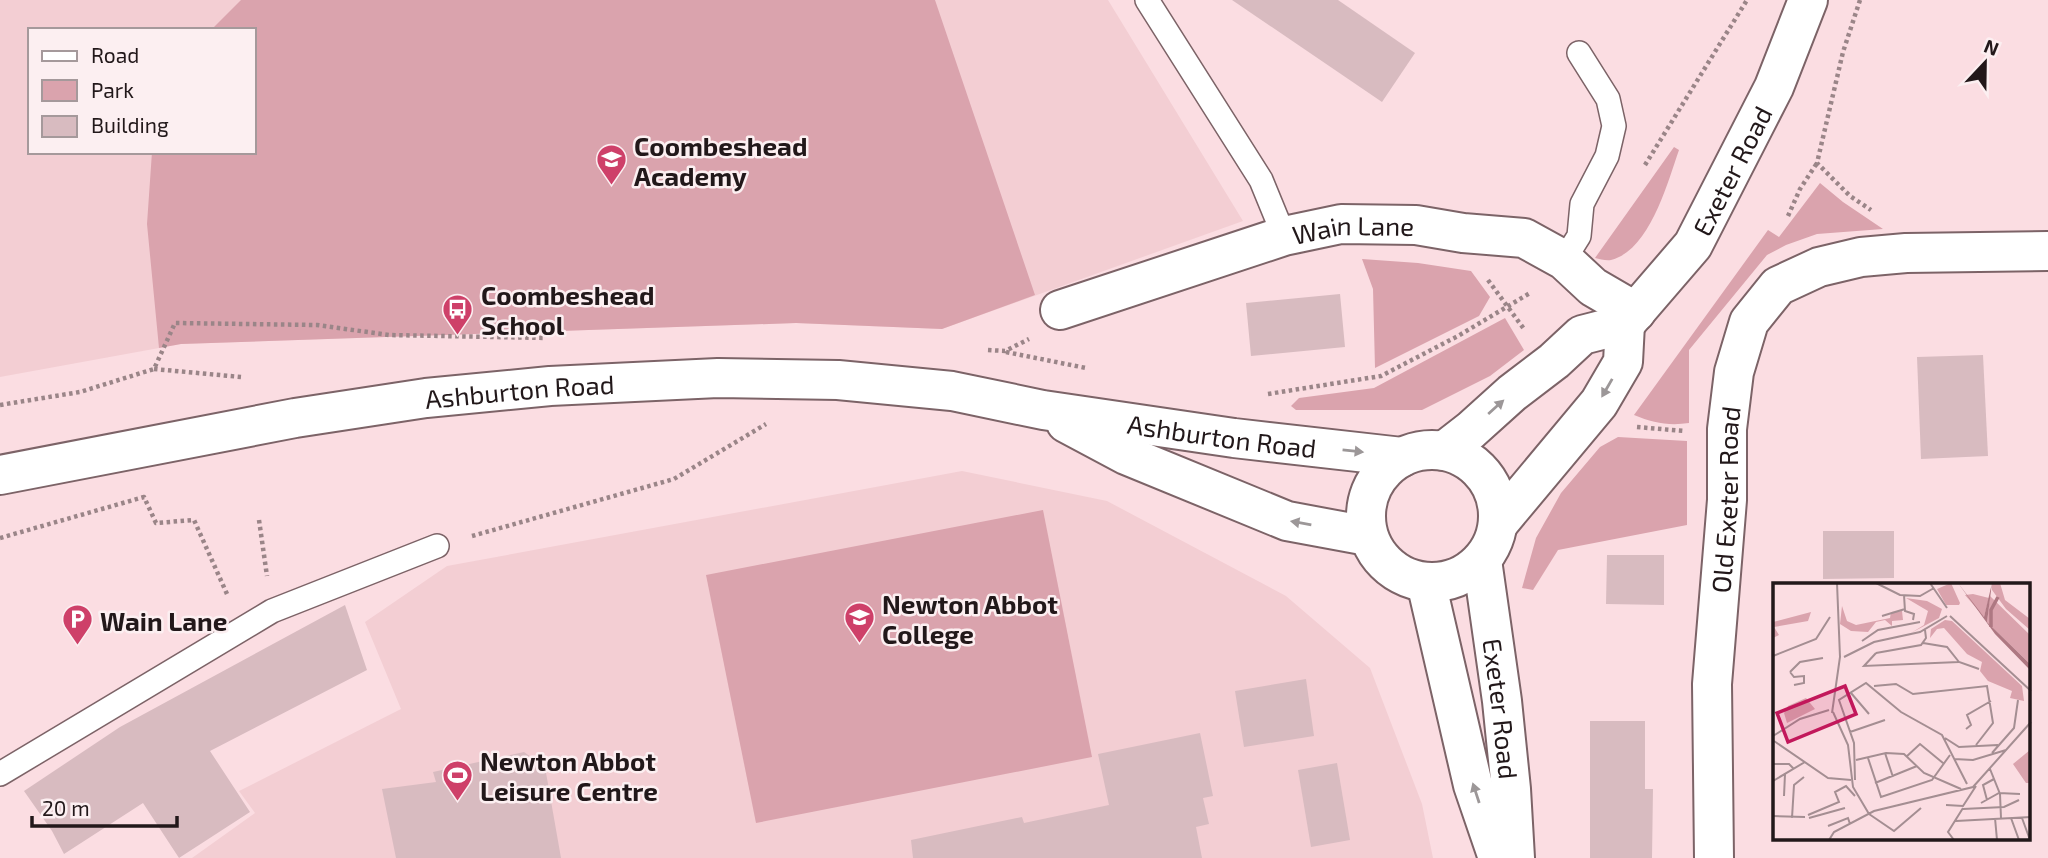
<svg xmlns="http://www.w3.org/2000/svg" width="2048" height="858" font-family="'Exo 2',sans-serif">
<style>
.built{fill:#f3ced3;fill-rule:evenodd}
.green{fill:#daa3ad}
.building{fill:#d8bbc0}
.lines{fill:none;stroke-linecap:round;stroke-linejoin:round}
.service-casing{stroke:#7c6367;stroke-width:26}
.minor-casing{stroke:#7c6367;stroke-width:42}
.primary-casing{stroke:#7c6367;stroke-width:42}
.path{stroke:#9a8588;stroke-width:4.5;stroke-dasharray:3.5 3.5;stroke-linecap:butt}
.service{stroke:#fff;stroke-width:23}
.minor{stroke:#fff;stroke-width:38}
.primary{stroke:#fff;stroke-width:38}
.oneway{fill:#9c9798}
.labels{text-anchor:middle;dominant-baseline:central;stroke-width:5;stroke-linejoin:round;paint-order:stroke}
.poi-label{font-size:26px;font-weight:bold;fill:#22181a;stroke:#fceff1;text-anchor:start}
.street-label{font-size:26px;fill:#22181a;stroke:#fceff1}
.inset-river{fill:none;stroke:#ae7882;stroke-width:3.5}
.inset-road{fill:none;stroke:#a48e92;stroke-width:2}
.view{fill:#c2185b;fill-opacity:0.15;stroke:#c2185b;stroke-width:3.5}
.inset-edge{fill:none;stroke:#22181a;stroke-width:3.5}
</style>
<rect width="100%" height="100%" fill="#fbdde2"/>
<g class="built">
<path d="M0 0H1108L1243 221 942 329 796 323 181 344 0 377ZM30 30H254V152H30Z"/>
<path d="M962 471 1107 501 1286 596 1370 668 1422 804 1433 858H192L255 813 239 791 401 709 365 622 447 566Z"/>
</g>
<g class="green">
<path d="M241 0H935L1035 295 942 329 796 323 181 344 159 348 147 224 152 152H254V30H211Z"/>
<path d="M1674 147 1679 150C1667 184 1650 250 1611 260 1606 261 1600 259 1595 258Z"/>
<path d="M1820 183 1843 202 1883 229 1817 234 1786 245 1767 255 1689 350V423C1669 426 1653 423 1634 415L1768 230 1779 237Z"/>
<path d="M1362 259 1418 263 1471 271 1490 297 1479 316 1375 368 1373 289Z"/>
<path d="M1505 318 1524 350 1490 376 1422 410H1296L1291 406 1299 398 1374 388Z"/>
<path d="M1618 437 1687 441V525L1558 550 1533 590 1522 588 1536 538 1561 493 1600 447Z"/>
<path d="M1043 510 1092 757 756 823 706 575Z"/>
</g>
<g class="building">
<path d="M1232 0H1338L1415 53 1382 102Z"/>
<path d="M1340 294 1345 347 1251 356 1246 303Z"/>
<path d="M1983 355 1988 456 1921 459 1917 357Z"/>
<path d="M1823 531H1894V578L1823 579Z"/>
<path d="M1607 555H1664V605L1606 604Z"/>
<path d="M345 605 367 670 210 751 250 812 179 858 143 803 64 854 52 831 24 791 120 727Z"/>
<path d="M1306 679 1314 736 1244 747 1235 691Z"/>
<path d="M1590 721H1645V789H1653L1652 858H1590Z"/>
<path d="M1200 733 1213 796 1203 798 1209 824 1196 827 1202 858H913L911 840 1022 817 1024 823 1109 805 1098 754Z"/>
<path d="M524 752 545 767 561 858H396L382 789 436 782 433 772Z"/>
<path d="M1337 763 1350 840 1311 847 1298 770Z"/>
</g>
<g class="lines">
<defs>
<g id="service">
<path d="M1147 0 1261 180 1284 236"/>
<path d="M1564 260 1579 236 1582 204 1607 156 1614 126 1608 99 1579 53"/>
<path d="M0 774 272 611 437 546"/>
</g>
<g id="minor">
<path id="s1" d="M1060 310 1284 236 1341 224 1416 225 1463 233 1524 238 1564 260 1593 287 1636 312"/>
<path id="s2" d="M1714 858 1712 684 1727 500V429L1734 372 1749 322 1778 286 1819 267 1861 257 1906 253 2048 251"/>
</g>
<g id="primary">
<path d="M1066 423 1126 455 1287 521 1368 536"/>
<circle cx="1432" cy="516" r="66"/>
<path id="s3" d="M1444 451 1471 430 1512 393 1554 361 1582 335 1625 324 1693 245 1774 87 1808 0"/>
<path id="s4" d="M0 475 295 418 426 398 550 386 718 378 838 380 952 391 1043 410 1234 438 1402 457"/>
<path d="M1498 524 1599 403 1623 362 1625 324"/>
<path id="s5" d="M1482 560 1502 701 1511 789 1515 858"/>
<path d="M1426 582 1473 785 1498 858"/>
</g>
</defs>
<use href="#service" class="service-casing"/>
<use href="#minor" class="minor-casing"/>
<use href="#primary" class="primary-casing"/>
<g class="path">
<path d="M1860 0 1843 52 1817 163 1850 196 1871 210"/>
<path d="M1645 165 1747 0"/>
<path d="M1788 216 1800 189 1817 163"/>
<path d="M1488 280 1524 329"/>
<path d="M988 350 1005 351 1029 339"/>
<path d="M1006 352 1086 368"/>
<path d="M154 369 241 377"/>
<path d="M1268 394 1381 376 1458 336 1530 293"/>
<path d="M0 405 80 392 154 369 175 323 317 325 389 335 546 338"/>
<path d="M1637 427 1684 431"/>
<path d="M259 520 267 576"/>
<path d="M472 536 674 479 766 424"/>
<path d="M0 538 144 497 156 523 194 520 227 594 229 593"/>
</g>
<use href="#service" class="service"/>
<use href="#minor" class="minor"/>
<use href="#primary" class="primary"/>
</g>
<defs><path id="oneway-solid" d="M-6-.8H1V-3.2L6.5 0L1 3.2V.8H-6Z" transform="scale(1.75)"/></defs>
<g class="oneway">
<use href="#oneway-solid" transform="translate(1607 388) rotate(120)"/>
<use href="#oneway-solid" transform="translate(1496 407) rotate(-42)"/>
<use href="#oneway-solid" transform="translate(1353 451) rotate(6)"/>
<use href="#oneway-solid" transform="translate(1301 523) rotate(-170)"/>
<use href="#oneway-solid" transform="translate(1476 793) rotate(-108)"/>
</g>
<defs>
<symbol id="school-pin" viewBox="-11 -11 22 30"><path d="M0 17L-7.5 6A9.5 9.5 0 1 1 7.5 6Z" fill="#ce4069" stroke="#fceff1"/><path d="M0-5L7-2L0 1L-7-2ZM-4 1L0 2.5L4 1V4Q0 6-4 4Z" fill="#fff"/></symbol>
<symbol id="bus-pin" viewBox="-11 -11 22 30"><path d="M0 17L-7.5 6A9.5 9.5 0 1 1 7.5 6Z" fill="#ce4069" stroke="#fceff1"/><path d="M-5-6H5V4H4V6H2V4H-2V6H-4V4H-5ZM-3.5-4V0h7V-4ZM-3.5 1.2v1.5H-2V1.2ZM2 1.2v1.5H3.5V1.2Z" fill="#fff"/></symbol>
<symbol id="parking-pin" viewBox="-11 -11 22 30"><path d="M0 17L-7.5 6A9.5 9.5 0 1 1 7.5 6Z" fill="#ce4069" stroke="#fceff1"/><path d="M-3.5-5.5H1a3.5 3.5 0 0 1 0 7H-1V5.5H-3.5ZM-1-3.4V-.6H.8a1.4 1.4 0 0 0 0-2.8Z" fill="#fff"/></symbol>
<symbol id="stadium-pin" viewBox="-11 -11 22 30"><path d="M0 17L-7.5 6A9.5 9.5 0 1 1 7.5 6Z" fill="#ce4069" stroke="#fceff1"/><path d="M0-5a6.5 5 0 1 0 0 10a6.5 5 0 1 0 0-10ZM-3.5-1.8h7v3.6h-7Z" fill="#fff"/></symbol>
</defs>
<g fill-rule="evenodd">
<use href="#school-pin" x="594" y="142" width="35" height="47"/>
<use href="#bus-pin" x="440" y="292" width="35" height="47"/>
<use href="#school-pin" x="842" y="600" width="35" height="47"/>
<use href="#parking-pin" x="60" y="602" width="35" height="47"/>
<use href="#stadium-pin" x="440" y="758" width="35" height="47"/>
</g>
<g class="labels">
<g class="poi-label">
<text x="634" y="145">Coombeshead<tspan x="634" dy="30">Academy</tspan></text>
<text x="481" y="294">Coombeshead<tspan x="481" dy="30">School</tspan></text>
<text x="882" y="603">Newton Abbot<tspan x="882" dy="30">College</tspan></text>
<text x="100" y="620">Wain Lane</text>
<text x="480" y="760">Newton Abbot<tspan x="480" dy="30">Leisure Centre</tspan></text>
</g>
<g class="street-label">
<text stroke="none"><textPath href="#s3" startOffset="413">Exeter Road</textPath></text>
<text stroke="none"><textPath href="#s1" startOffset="306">Wain Lane</textPath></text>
<text stroke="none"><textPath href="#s4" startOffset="527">Ashburton Road</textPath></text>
<text stroke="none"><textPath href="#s4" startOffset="1234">Ashburton Road</textPath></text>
<text stroke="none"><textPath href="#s2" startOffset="359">Old Exeter Road</textPath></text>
<text stroke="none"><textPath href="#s5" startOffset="150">Exeter Road</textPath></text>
</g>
</g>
<g transform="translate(1773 583)">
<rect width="257" height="257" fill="#fbdde2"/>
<path d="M178 0 187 20 186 22H173L164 6ZM219 0H227L232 17 257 36V47L233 26 219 7ZM200 11 216 15 211 34 192 12ZM217 13 257 52V81L214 39ZM133 15 154 18 169 26 166 35 138 50 151 42 155 28ZM69 23 74 38 83 42 117 35 118 29 129 28 130 37 119 38V43L112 37 103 39 95 49 78 48 67 41ZM38 29 35 38 1 44 6 52 0 55V39ZM172 37 179 38 249 103 251 118 237 115 239 108 215 98 207 88 209 79 194 71 171 45 164 46 157 55 158 46ZM33 115 42 126 14 140 11 130 15 123ZM257 167V200H253L240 181Z" fill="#daa3ad"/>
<path d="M185 0 211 34 219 0 214 39 257 81V87L222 51Z" fill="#ae7882"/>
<path class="inset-river" d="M218 44V27L225 14"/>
<path class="inset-road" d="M103 0 127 12 147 13 161 5M157 0 174 25M131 12 132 28 141 31 140 37M109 33 132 26M177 33 258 108M89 58 105 47 147 39M150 60 174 64 186 79 206 86M103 70 91 83 186 79M103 70 148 62 153 55 152 47M0 73 43 56 57 34M71 74 101 59 147 49 174 33M17 89 27 79 50 75M17 89 21 94 31 93V100L21 102M101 103 123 101 140 111 214 103 220 140 203 162M78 110 96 131M60 129 75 162 80 204 96 231M59 130 67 74 64 0M193 146 198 142 194 132 218 118M77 149 112 137M0 153 27 136 56 127M172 155 186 164 225 162M1 158 55 195 78 197M112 170 120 194M219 170 241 145 245 117M133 174 147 161 170 180M95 175 108 214 159 197 177 172M181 176 200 177 233 167M83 177 113 170 131 171 151 190 188 206M0 181H16L21 186M217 186 227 211 228 235M82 197 81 160 66 117 93 100 128 129 169 152 194 201M0 198 32 179M102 200 144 183M11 213 12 191M214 217 210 202 221 196M208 220 226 210 247 211M173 222 190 223 203 203M190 226 231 224 246 217M96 231 121 248 148 225M35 232 66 219 62 209 73 203 82 213M0 233 32 234M19 235 21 202 31 194M36 235 72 225M222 235 224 257M238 235 246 257M249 235 257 257M183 238 258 234M55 243 75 235 77 241M56 257 61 249 101 228 200 204 258 139M181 257 175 249 190 225"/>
<path class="view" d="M72 103 83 131 15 159 4 130Z"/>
<rect width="257" height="257" class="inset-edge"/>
</g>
<rect x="28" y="28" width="228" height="126" fill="#fceff1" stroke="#a5999b" stroke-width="2"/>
<rect x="42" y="51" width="35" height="10" fill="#ffffff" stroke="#a5999b" stroke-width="2"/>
<text x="91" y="63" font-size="21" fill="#22181a">Road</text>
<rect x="42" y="80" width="35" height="21" fill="#daa3ad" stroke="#a5999b" stroke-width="2"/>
<text x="91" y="98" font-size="21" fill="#22181a">Park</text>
<rect x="42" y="116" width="35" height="21" fill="#d8bbc0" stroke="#a5999b" stroke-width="2"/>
<text x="91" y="133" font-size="21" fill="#22181a">Building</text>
<g transform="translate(1985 63) rotate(22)" stroke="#fceff1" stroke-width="5" paint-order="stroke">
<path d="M0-5L12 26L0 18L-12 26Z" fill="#22181a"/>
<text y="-10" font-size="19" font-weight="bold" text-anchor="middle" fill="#22181a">N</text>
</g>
<path d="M32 816v10h145v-10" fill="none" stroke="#22181a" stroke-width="3.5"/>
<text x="42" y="816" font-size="21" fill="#22181a" stroke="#fceff1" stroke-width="5" paint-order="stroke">20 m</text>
</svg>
